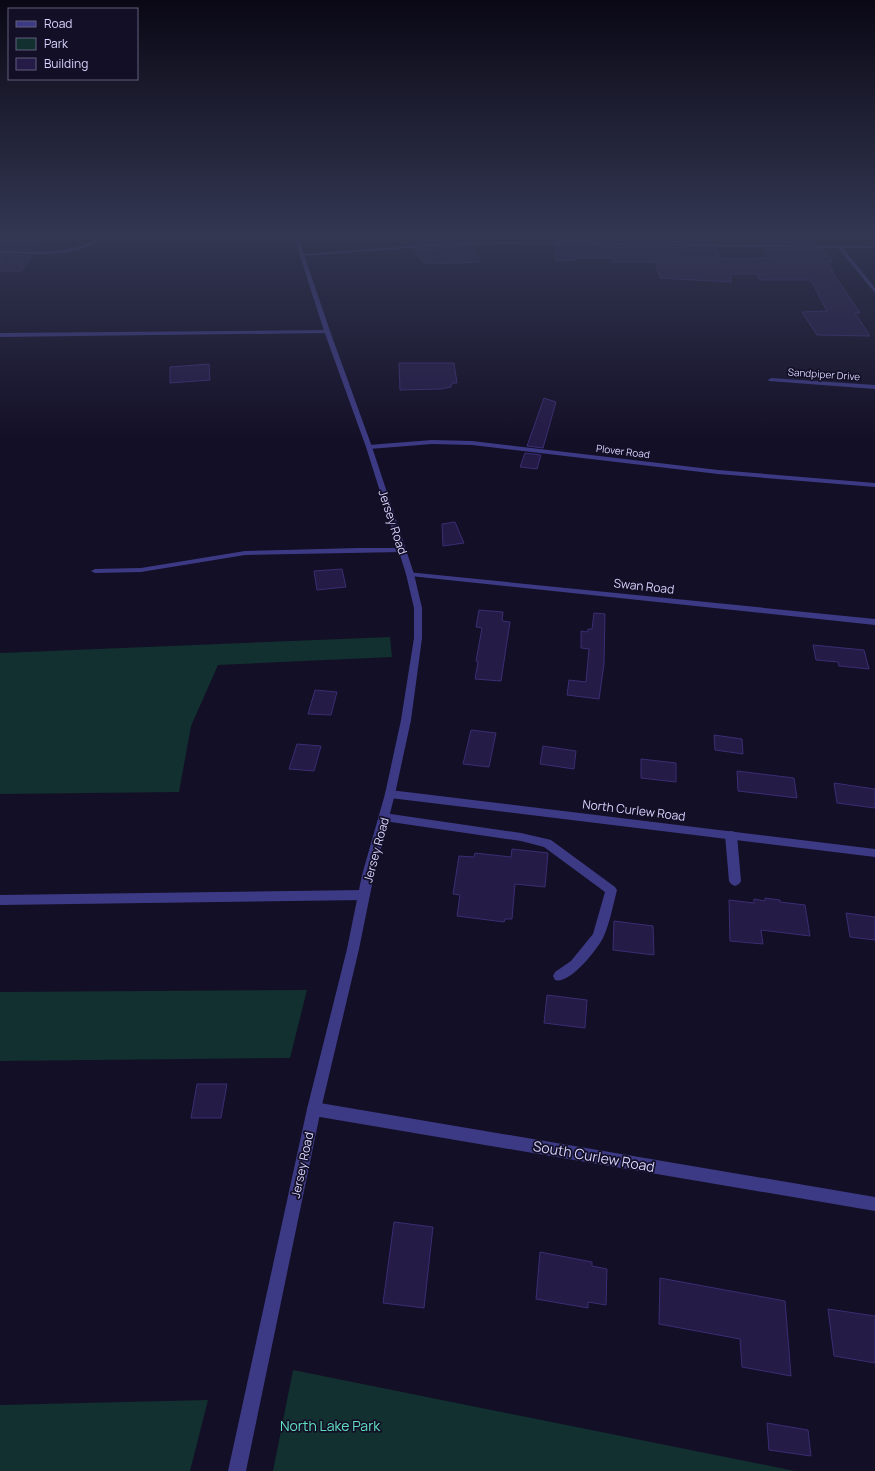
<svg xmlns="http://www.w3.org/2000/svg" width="875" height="1471" font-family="Manrope,sans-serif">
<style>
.green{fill:#12302f}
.building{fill:#241b47;stroke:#3b2d73}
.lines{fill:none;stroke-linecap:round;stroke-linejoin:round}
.service{fill:#3d3a85;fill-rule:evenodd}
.minor{fill:#3d3a85;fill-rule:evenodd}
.tertiary{fill:#3d3a85;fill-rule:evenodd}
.labels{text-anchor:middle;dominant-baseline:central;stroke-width:3.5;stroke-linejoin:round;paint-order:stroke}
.far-street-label{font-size:10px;fill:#d9d4ff;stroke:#130f26}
.street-label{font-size:12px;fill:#d9d4ff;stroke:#130f26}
.near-street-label{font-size:14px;fill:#d9d4ff;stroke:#130f26}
.near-park-label{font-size:14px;fill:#5fe0c0;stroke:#130f26}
</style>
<rect width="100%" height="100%" fill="#130f26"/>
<g class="green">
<path d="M390 637 392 657 218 665 191 726 179 792 0 794V653Z"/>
<path d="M307 990 290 1058 0 1061V992Z"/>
<path d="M293 1370 795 1471H273Z"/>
<path d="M208 1400 190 1471H0V1405Z"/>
</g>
<g class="building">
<path d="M7 237H48L37 250H0V244Z"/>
<path d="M405 237H467L470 242 410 245Z"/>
<path d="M557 237H710L713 243 556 241Z"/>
<path d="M757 237H814L819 244 761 243Z"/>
<path d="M472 246 480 262 426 264 425 262H422L413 249Z"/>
<path d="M556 246 715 248 721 259H754V258H769L764 249H823L833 262H826L833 270H831L860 313H855L870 336 817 335 802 312 827 311 811 280H760L757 274H731V282L660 278 655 262H614L612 258H574L575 260 556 261Z"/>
<path d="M0 254 25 256H33L21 271H0Z"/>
<path d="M399 363H454L457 383H452L451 387 441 389 400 390Z"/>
<path d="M209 364 210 380 170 383V367Z"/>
<path d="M544 398 556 402 543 448 527 446Z"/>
<path d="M525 453 541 455 537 469 520 467Z"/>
<path d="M455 522 464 543 443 546 442 524Z"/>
<path d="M342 569 346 587 317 590 314 571Z"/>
<path d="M479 610 503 612 502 621 510 622 501 681 475 679 478 662 476 661 482 628 476 627Z"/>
<path d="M594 613 605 614 604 664 599 699 567 695 569 680 586 682 589 649 581 648V631L587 632 588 629H592Z"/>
<path d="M813 645 864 650 869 669 839 666 838 662 816 660Z"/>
<path d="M315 690 337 692 331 715 308 714Z"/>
<path d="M471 730 496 733 489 767 463 764Z"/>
<path d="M714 735 742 739 743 754 715 750Z"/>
<path d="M297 744 321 746 314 771 289 769Z"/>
<path d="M543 746 576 751 574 769 540 764Z"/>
<path d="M641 759 676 763V782L641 778Z"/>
<path d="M737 771 794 778 797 798 738 791Z"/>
<path d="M834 783 875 789V808L837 803Z"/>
<path d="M512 849 548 853 545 887 515 884 512 919H505L504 922 457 916 460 895 453 894 459 856 474 857 475 853 511 857Z"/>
<path d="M765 898 780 900V902L805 905 810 936 761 930 763 944 730 941 729 900 754 903V899L765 901Z"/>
<path d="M846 913 875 917V940L850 937Z"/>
<path d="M614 921 653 926 654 955 613 950Z"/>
<path d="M547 995 587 1000 585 1028 544 1023Z"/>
<path d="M197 1084H227L221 1118H191Z"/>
<path d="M394 1222 433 1227 424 1308 383 1303Z"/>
<path d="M540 1252 592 1262V1266L607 1269 606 1305 588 1302V1308L536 1299Z"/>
<path d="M660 1278 785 1301 791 1376 742 1367 740 1339 659 1324Z"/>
<path d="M828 1309 875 1316V1363L834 1356Z"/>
<path d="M767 1423 808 1430 811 1456 769 1450Z"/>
</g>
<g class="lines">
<g class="service">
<path d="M359 548H402L406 550 402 552 245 555 141 572 95 573 91 571 95 569 141 568 245 551Z"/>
<path d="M384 813 521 833 547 839 551 840 615 887 617 890C613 905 610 923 603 938 597 950 569 985 555 980L553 976 555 972 571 961 593 934 605 892 544 847 521 841 384 821 380 820 379 817 380 814Z"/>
<path d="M731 831 735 832 737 835 741 881 739 884 735 886 731 884 729 881 725 835 727 832Z"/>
<path d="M364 890 368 892 370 895 368 898 364 900 0 905V895Z"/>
</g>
<g class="minor">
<path d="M98 237H103C81 259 29 254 0 253V251C29 251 74 256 98 237Z"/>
<path d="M500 242 875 246V248H843L875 288V293L838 248 500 244 440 246 302 256 300 255 302 254 440 244Z"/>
<path d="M329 330V332L327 333 0 337V333Z"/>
<path d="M771 378 875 385V389L769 381 768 380Z"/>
<path d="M432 440 472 441 718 470 875 483V487L718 474 472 445 432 444 369 449 366 447 369 445Z"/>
<path d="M407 572 875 619V625L410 576H407L406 574Z"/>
<path d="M390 790 875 849V857L390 798 386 797 385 794 386 791Z"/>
<path d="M314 1102 875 1197V1211L314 1116 309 1114 307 1109 309 1104Z"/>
</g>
<path class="tertiary" d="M294 237H298L330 331 372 447 414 574 422 608V638L411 720 395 794 374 875 359 949 321 1109 246 1471H228L307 1109 347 949 362 875 385 794 401 720 414 638V608L406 574 366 447 324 331Z"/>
</g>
<linearGradient id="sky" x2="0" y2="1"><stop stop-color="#0a0815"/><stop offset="0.53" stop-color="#333752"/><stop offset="1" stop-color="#333752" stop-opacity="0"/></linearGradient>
<rect width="875" height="443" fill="url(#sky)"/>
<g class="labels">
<g class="far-street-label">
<text transform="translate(824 374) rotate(4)">Sandpiper Drive</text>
<text transform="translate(623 451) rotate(7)">Plover Road</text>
</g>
<g class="street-label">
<text transform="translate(393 522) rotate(72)">Jersey Road</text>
<text transform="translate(644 586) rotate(6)">Swan Road</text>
<text transform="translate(634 810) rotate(7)">North Curlew Road</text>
<text transform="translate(376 850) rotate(-75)">Jersey Road</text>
<text transform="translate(302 1165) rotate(-78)">Jersey Road</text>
</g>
<g class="near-street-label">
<text transform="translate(594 1156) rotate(10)">South Curlew Road</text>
</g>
<g class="near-park-label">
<text x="330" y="1425">North Lake Park</text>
</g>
</g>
<rect x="8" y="8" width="130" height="72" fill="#130f26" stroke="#625e7d"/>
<rect x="16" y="21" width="20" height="6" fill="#3d3a85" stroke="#625e7d"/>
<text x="44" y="28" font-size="12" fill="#d9d4ff">Road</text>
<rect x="16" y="38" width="20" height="12" fill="#12302f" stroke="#625e7d"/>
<text x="44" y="48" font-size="12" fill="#d9d4ff">Park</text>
<rect x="16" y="58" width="20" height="12" fill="#241b47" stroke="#625e7d"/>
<text x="44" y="68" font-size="12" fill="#d9d4ff">Building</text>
</svg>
